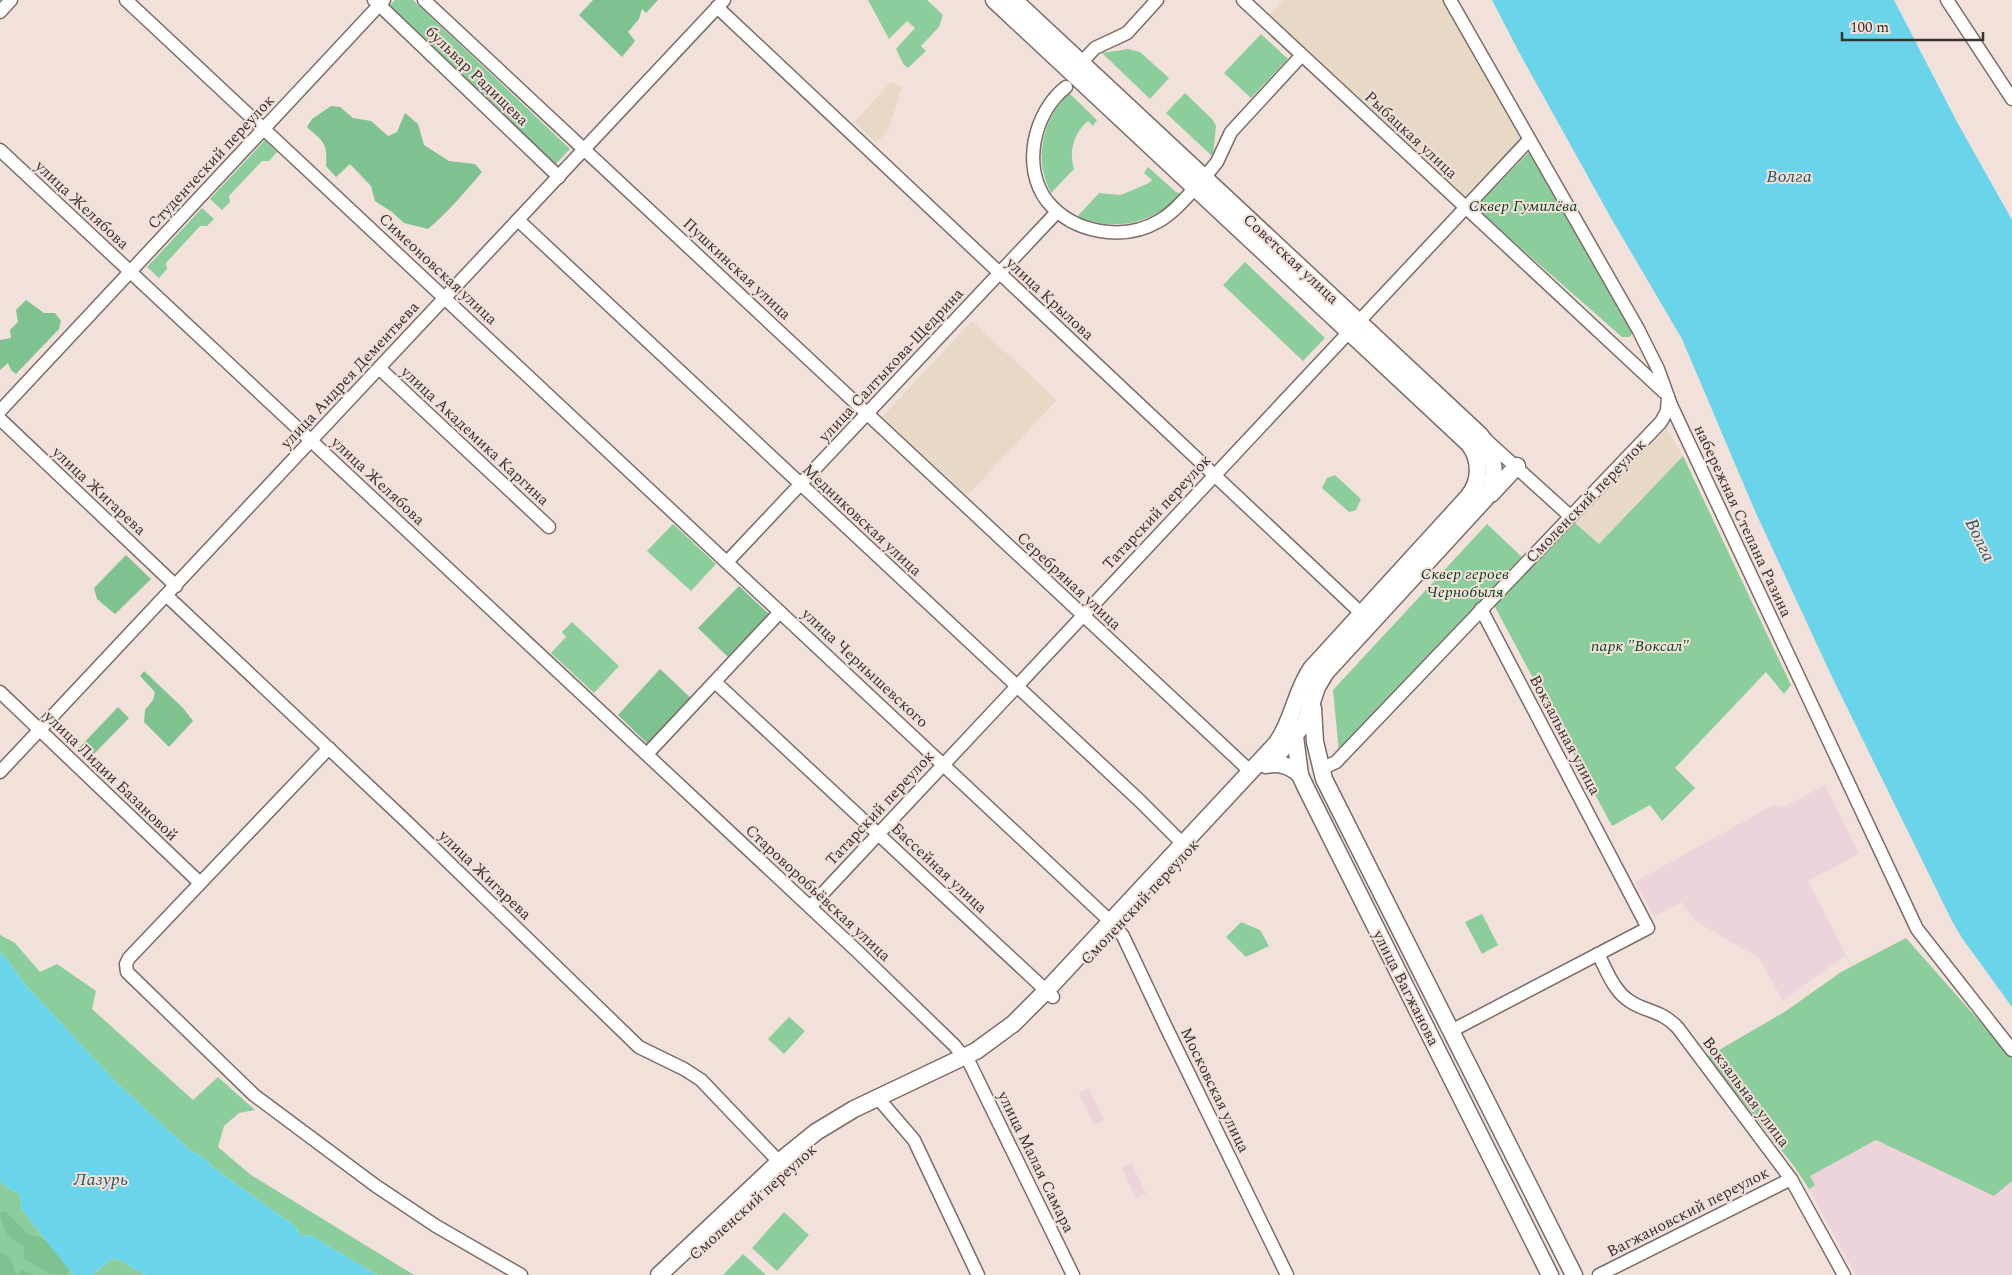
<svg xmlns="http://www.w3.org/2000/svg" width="2012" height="1275" font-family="Spectral,serif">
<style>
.industrial{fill:#edd4da}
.medical{fill:#e7d9c6}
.green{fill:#8bce9b}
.forest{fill:#7ec38f}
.water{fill:#6ad4eb}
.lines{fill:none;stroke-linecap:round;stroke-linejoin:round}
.minor-casing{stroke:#7b6d67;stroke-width:15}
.major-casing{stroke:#7b6d67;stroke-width:19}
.minor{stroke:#fff;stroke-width:12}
.major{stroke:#fff;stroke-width:16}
.labels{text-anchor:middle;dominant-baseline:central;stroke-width:4;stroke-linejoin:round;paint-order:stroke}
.street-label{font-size:16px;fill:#393330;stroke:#f2e1db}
.park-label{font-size:16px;font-style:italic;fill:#063d1b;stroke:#f2e1db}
.water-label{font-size:18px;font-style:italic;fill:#2a5963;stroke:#f2e1db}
</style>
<rect width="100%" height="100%" fill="#f2e1db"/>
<g class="industrial">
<path d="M1825 785 1859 854 1808 881 1846 955 1783 1001 1759 958 1695 921 1681 902 1654 917 1635 882 1773 805 1782 808Z"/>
<path d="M1089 1088 1104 1121 1094 1125 1079 1093Z"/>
<path d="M1876 1140 1994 1195 2012 1181V1275H1856L1809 1189 1815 1185 1809 1176Z"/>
<path d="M1132 1164 1146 1194 1136 1199 1122 1168Z"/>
</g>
<g class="medical">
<path d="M1283 0H1446L1525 142 1466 203 1268 16Z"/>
<path d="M891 82 902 87 888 130 876 143 854 122Z"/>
<path d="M972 321 1057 400 967 496 882 417Z"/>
<path d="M1667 429 1683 456 1599 544 1574 522Z"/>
</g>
<g class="green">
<path d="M395 0H413L570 149 554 166 389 6Z"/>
<path d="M868 0H927L943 15 939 27 921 46 926 51 908 68 904 65 896 49 915 28 907 21 889 39Z"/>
<path d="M1261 34 1288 59 1251 98 1224 73Z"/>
<path d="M1128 49 1140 52 1169 78 1150 99 1102 53Z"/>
<path d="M1069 93 1097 120 1093 126 1088 121C1073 134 1069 151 1074 169L1051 193C1033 159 1042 120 1069 93Z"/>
<path d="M1185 93 1213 120 1216 126 1213 157 1166 113Z"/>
<path d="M265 140 277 152 269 161H262L229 196 230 202 222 210 210 199Z"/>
<path d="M1530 151 1634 331 1630 337H1622L1475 208Z"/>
<path d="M1148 167 1176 192 1182 194C1152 224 1116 232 1077 217L1099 193 1121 195 1149 183 1152 180 1144 173Z"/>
<path d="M202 208 214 219 207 226H200L166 263 167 269 159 278 147 267Z"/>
<path d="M1245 262 1325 338 1303 361 1223 285Z"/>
<path d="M1683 456 1791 685 1784 694 1766 672 1675 768 1695 788 1662 821 1650 805 1612 826 1494 605 1574 522 1599 544Z"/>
<path d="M1335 475 1361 499 1356 510 1349 512 1322 488 1327 478Z"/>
<path d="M673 524 716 564 691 591 647 551Z"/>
<path d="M1487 524 1522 557 1339 752 1333 690Z"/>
<path d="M572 622 619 666 594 693 551 653 566 637 562 632Z"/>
<path d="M1482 914 1498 945 1482 954 1465 922Z"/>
<path d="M1241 922 1260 930 1269 946 1246 957 1226 937Z"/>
<path d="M0 935 15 943 40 972 57 964 96 991 92 1009 193 1100 218 1077 255 1110 239 1113 224 1126 218 1147 251 1175 414 1275H377L310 1235 301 1236 296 1227 214 1168 203 1157 191 1151 117 1083 28 988 0 951Z"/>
<path d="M1906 938 2012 1058V1181L1994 1196 1876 1140 1810 1176 1815 1185 1809 1189 1794 1166 1707 1057 1786 1011 1841 972Z"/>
<path d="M789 1017 805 1031 784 1054 768 1039Z"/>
<path d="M0 1181C6 1189 13 1189 20 1195L22 1210 73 1275H0Z"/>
<path d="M784 1212 809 1235 777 1271 752 1248Z"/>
<path d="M743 1254 766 1275H723Z"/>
<path d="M112 1259 119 1260 145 1275H92Z"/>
</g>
<g class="forest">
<path d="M593 0H658L646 13 642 9 639 19 628 32 635 41 622 57 579 15Z"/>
<path d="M331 106 340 107 353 118 371 121 388 136 397 132 405 113 418 124 424 145 449 161 475 164 482 172C465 192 448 212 428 229L404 223 392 212 375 201 371 186 350 164 336 177 326 166C328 142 323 142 307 127L312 119Z"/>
<path d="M26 300 44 313H55L61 321 59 329 16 374 11 370 8 363 0 370V340L11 338 10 330 18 322 16 310Z"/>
<path d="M126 555 151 579 115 614 97 599 94 588Z"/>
<path d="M739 586 771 616 730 659 698 628Z"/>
<path d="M660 669 694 701 651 747 618 715Z"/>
<path d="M144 671 183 708 193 721 169 747 144 722 145 710 153 700 155 692 140 676Z"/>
<path d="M118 707 129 718 89 759 78 749Z"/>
<path d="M5 1211 29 1235C49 1236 60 1254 71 1269L66 1275 48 1273 24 1259V1245C6 1239 4 1230 0 1214V1212Z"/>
<path d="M0 1252 10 1258 16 1274 22 1270 36 1275H0Z"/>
</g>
<g class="water">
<path d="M1492 0H1894L1957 122 2012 220V1007L1962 938 1952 921 1832 677 1755 511 1682 339 1611 218 1520 54Z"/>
<path d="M0 951 28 988 117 1083 191 1151 203 1157 214 1168 296 1227 301 1236 310 1235 377 1275H145L119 1260 112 1259 92 1275H73L22 1210 20 1195C13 1189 6 1189 0 1181Z"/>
</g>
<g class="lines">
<defs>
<g id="minor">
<path d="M126 0 1111 922 1123 936 1166 1027 1287 1275"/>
<path d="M374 0 559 177"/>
<path d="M424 0 1250 771"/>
<path d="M1243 0 1664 392"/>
<path d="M1450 0 1638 329 1658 369 1671 405 1917 929 2012 1050"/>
<path d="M1947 0 2012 99"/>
<path d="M717 7 1362 614"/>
<path d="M0 12 11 0"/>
<path d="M1081 63 1095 48 1127 33 1157 0"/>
<path d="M1066 87C1034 112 1021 167 1047 201 1073 233 1123 242 1159 221 1173 213 1184 200 1195 188"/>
<path d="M0 150 858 952 954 1045 964 1057"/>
<path d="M1204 178 1217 162 1231 132 1302 55"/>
<path d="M518 220 1140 801 1183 844"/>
<path d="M379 368 549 527"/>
<path d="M0 411 384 0"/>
<path d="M0 419 176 586"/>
<path d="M1484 438 1570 516"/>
<path d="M727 562 1057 212"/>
<path d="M167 596 408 823 639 1047 684 1069 701 1080 786 1169"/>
<path d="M715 682 1053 997"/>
<path d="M0 692 200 883"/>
<path d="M329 748 129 958 126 964 127 972 254 1095 376 1186 436 1226 521 1275"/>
<path d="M647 754 780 612"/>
<path d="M1321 769 1336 762 1661 422 1667 411 1668 397"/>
<path d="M0 772 724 0"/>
<path d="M810 907 1529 140"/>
<path d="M1598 954C1607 971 1614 992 1631 1002 1649 1013 1661 1010 1678 1028L1791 1179 1844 1275"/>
<path d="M1451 1031 1648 928 1481 609"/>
<path d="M970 1064 1073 1275"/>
<path d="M877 1097 914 1140 978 1275"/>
<path d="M1599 1275 1791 1179"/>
</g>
<g id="major">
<path d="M1014 0 1480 435C1496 453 1498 479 1485 499L1326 672 1317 687 1305 723 1279 753"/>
<path d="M1491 494 1517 466"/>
<path d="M1313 708 1315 742 1324 779 1574 1275"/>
<path d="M1294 729 1300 775 1306 788 1550 1275"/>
<path d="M1266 765C1280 762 1291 766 1300 775"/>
<path d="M659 1275 779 1162 816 1132 854 1109 976 1051 1013 1024 1046 991 1276 744C1293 721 1295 692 1311 669L1468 497C1481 481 1481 460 1469 444L994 0"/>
</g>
</defs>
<use href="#minor" class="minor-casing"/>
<use href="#major" class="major-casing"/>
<use href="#minor" class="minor"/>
<use href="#major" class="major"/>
</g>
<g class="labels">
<g class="street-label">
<text transform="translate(477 76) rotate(44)">бульвар Радищева</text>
<text transform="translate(1411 135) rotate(43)">Рыбацкая улица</text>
<text transform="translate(211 162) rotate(-47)">Студенческий переулок</text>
<text transform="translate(82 205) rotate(43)">улица Желябова</text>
<text transform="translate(1291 259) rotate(43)">Советская улица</text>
<text transform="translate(438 269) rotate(43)">Симеоновская улица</text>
<text transform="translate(737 269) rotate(43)">Пушкинская улица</text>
<text transform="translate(1050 299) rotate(43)">улица Крылова</text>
<text transform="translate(891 365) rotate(-47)">улица Салтыкова-Щедрина</text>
<text transform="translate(350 375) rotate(-47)">улица Андрея Дементьева</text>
<text transform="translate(475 436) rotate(43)">улица Академика Каргина</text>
<text transform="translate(378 481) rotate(43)">улица Желябова</text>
<text transform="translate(99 491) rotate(43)">улица Жигарева</text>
<text transform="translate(1586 501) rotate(-46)">Смоленский переулок</text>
<text transform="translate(1157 512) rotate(-47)">Татарский переулок</text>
<text transform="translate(862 520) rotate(43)">Медниковская улица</text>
<text transform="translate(1743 521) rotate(65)">набережная Степана Разина</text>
<text transform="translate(1069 581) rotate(43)">Серебряная улица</text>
<text transform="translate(865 668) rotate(43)">улица Чернышевского</text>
<text transform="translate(1565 735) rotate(62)">Вокзальная улица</text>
<text transform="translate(111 776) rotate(44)">улица Лидии Базановой</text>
<text transform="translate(880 808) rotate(-47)">Татарский переулок</text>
<text transform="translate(939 868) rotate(43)">Бассейная улица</text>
<text transform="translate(485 875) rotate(44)">улица Жигарева</text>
<text transform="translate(818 893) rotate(43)">Староворобьёвская улица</text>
<text transform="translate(1140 902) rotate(-47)">Смоленский переулок</text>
<text transform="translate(1406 988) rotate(63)">улица Вагжанова</text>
<text transform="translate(1215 1090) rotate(64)">Московская улица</text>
<text transform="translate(1746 1092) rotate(53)">Вокзальная улица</text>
<text transform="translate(1036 1162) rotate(64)">улица Малая Самара</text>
<text transform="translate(753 1202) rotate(-42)">Смоленский переулок</text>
<text transform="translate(1688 1212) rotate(-27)">Вагжановский переулок</text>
</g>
<g class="park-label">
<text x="1523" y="206">Сквер Гумилёва</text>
<text x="1465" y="574">Сквер героев<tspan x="1465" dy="18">Чернобыля</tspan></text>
<text x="1640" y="646">парк "Воксал"</text>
</g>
<g class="water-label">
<text x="1789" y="176">Волга</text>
<text transform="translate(1980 540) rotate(64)">Волга</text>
<text x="101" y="1179">Лазурь</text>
</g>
</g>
<path d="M1842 32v8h141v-8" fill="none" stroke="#393330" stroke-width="2.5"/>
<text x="1850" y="32" font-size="15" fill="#393330" stroke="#f2e1db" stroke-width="4" paint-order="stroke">100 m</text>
</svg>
